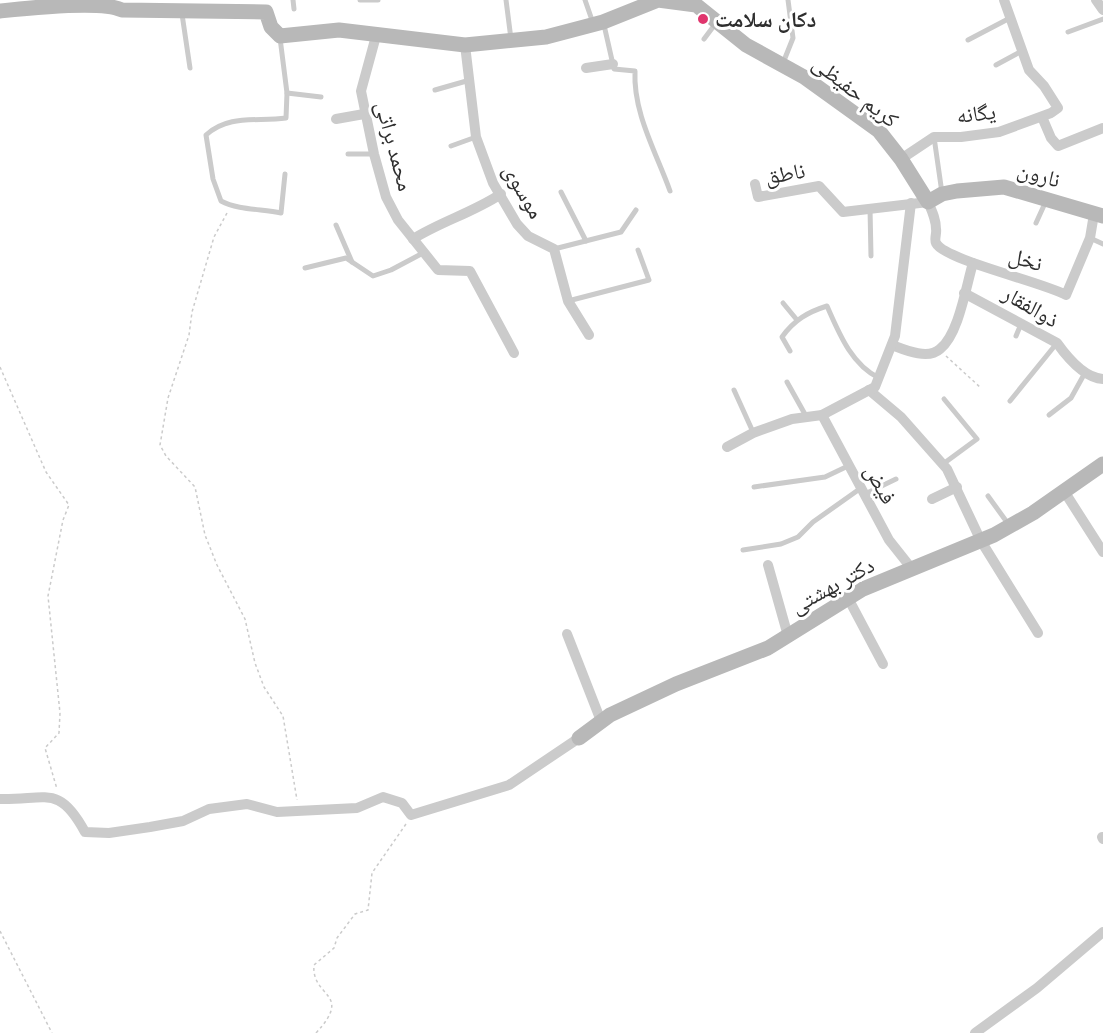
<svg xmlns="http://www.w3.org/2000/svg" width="1103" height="1033" font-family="'Titillium Web','Noto Naskh Arabic',sans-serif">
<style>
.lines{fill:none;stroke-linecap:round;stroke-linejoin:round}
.path{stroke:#cbcbcb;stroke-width:1.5;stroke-dasharray:3 3;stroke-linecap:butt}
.lane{stroke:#cbcbcb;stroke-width:5}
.street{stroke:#cbcbcb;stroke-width:10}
.secondary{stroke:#b8b8b8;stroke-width:15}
.poi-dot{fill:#e0356d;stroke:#fff;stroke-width:2}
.labels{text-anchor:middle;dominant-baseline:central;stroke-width:6;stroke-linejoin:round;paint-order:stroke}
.poi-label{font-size:22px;font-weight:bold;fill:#2e2e2e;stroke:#fff;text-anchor:start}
.street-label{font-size:22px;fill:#2e2e2e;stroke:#fff}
</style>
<rect width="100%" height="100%" fill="#fff"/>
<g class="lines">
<g class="path">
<path d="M227 213 214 237 192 312 189 335 168 398 160 445 166 456 195 487 205 535 217 565 245 619 255 663 264 687 283 716 297 800"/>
<path d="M946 356 981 388"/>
<path d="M0 367 46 472 69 505 63 520 48 596 60 713 59 733 45 748 57 789"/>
<path d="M0 931 52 1033"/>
<path d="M316 1033C354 992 311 998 314 965L334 948 337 938 355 914 368 910 372 873 406 824"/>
</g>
<g class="lane">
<path d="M293 0 294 9"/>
<path d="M360 0H378"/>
<path d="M506 0 511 39"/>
<path d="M585 0 593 23"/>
<path d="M182 14 190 68"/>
<path d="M604 25 614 69 635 71C633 113 656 152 670 191"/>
<path d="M1068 32 1103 19"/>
<path d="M280 38 287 93 286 118C257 122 229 114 206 135L213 179 221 201C238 210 262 209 281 213L285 174"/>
<path d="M704 39 716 23"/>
<path d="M968 40 1010 18"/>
<path d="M783 63 793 38 788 0"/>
<path d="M996 65 1022 51"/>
<path d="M435 90 470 80"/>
<path d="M287 93 321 97"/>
<path d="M934 137 942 193"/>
<path d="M451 146 476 137"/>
<path d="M348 154H373"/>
<path d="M561 192 586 241"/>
<path d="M870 208 871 256"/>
<path d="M1036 223 1046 201"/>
<path d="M336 225 352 262"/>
<path d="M1090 238 1103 244"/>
<path d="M554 249 621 232 636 210"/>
<path d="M305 268 346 258 373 276 391 270 423 253"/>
<path d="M568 301 649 280 638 250"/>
<path d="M783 303 797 320"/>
<path d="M1016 336 1021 324"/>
<path d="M790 351 782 337C794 320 808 312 827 306 839 333 851 364 879 378"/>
<path d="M787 382 806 416"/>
<path d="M734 390 753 432"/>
<path d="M1010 401 1057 343"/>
<path d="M1049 415 1071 398 1086 371"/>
<path d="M943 464 977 439 944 399"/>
<path d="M754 487 825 477 848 466"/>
<path d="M865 494 896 479"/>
<path d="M988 496 1009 525"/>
<path d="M743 550 781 544 798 537 813 522 861 488"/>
</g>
<g class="street">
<path d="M1096 0 1103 10"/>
<path d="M376 36 361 91 374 154 386 197 398 220 438 270 470 271 514 353"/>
<path d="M465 45 476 137 493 183 517 224 528 236 554 249 568 301 589 335"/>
<path d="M586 68 613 64"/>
<path d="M1042 117 1051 138 1058 146 1103 128"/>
<path d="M336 119 364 114"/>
<path d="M901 159 934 137H961L999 132 1051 113 1058 108 1044 86 1029 70 1004 0"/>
<path d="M755 184 758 197 819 186 843 212 928 202C932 211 936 219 936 229 937 233 934 239 936 243 944 260 1043 282 1066 295L1090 238 1094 214"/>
<path d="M413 239C442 221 472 213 501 194"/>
<path d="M964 293 1057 343C1067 357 1085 378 1103 379"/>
<path d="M892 345C905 350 928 360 940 349 959 334 966 286 973 263"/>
<path d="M869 390 901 417 947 469 981 541 1038 633"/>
<path d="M822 415 889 540 912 569"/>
<path d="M727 447 753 433 792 419 822 415 875 387 895 336 911 203"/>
<path d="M1064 491 1103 552"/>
<path d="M932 499 957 487"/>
<path d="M768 565 788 636"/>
<path d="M848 598 883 664"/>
<path d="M567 634 601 721"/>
<path d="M0 799C47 800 59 784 85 832L109 833 150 827 183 821 209 809 247 804 277 812 357 808 383 797 402 803 411 815 509 785 579 738"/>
<path d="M1102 837 1103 839"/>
<path d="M975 1033 1037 988 1103 932"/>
</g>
<g class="secondary">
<path d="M0 11C28 8 101 0 122 10L266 12 271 27 280 36 339 30 465 45 546 37 603 22 658 0 696 5 746 45 804 77 879 131 901 159 928 202 942 194 957 191 1004 187 1103 216"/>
<path d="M579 738 610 715 676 684 768 648 863 589 994 535 1033 513 1103 464"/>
</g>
</g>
<circle class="poi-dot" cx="703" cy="19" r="6"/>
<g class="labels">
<g class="poi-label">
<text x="715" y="19">دکان سلامت</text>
</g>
<g class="street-label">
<text transform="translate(856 91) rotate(38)">کریم حفیظی</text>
<text transform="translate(976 113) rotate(-7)">یگانه</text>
<text transform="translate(395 146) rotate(75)">محمد براتی</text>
<text transform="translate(785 173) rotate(-10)">ناطق</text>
<text transform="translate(1039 174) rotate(16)">نارون</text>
<text transform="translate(524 191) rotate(60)">موسوی</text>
<text transform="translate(1026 259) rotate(17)">نخل</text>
<text transform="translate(1031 306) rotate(30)">ذوالفقار</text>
<text transform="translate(881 484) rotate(61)">فیض</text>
<text transform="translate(832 585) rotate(-29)">دکتر بهشتی</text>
</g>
</g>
</svg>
